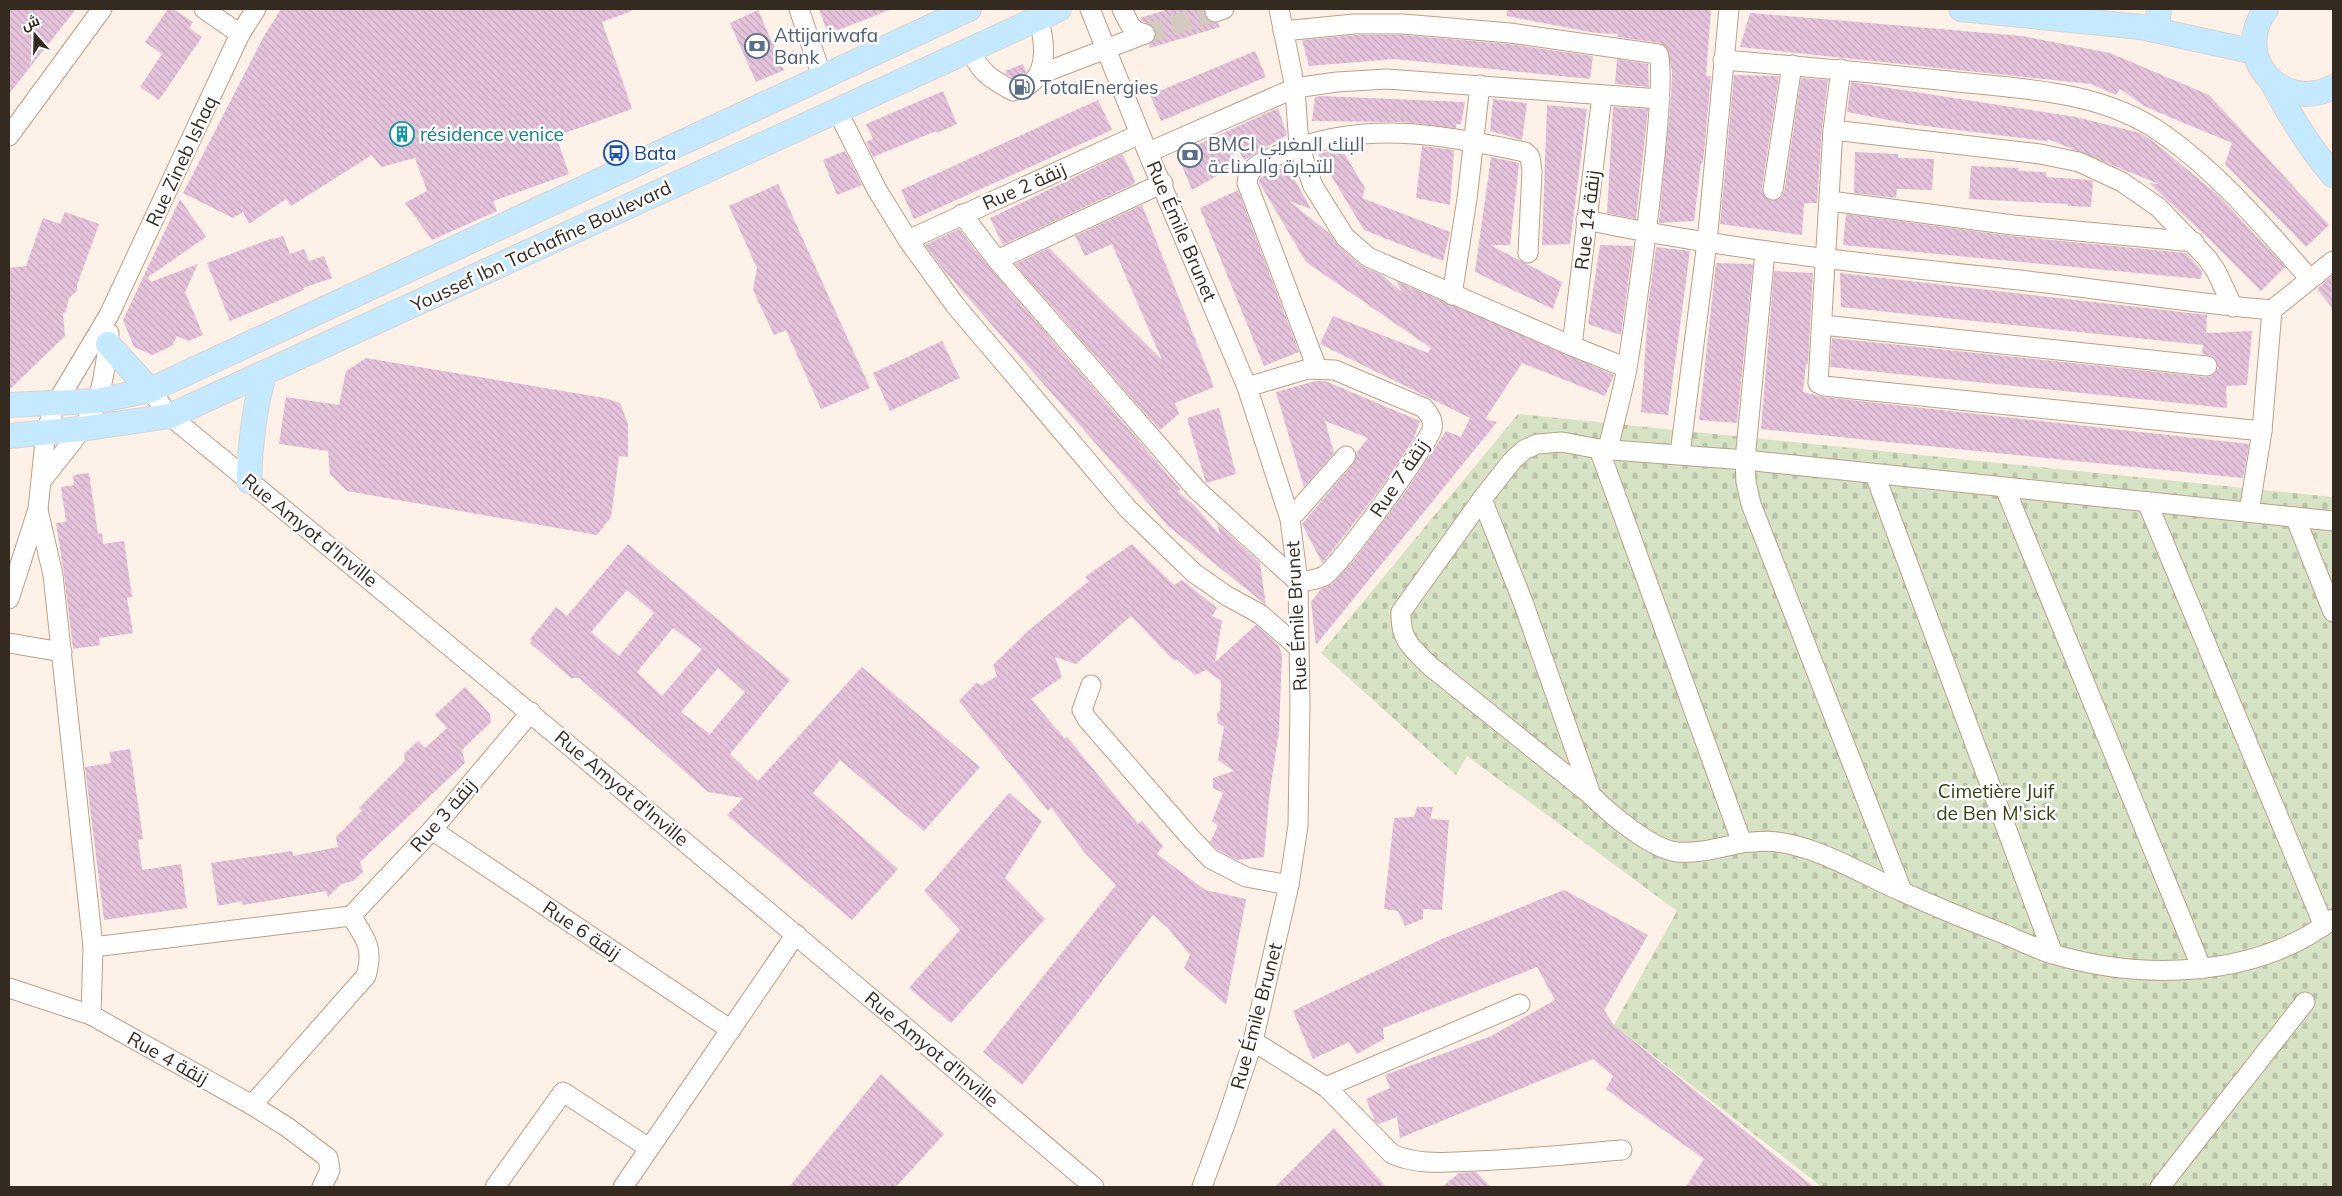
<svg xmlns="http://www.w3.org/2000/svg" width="2342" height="1196" font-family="Mulish,Cairo,sans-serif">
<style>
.cemetery{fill:url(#cemetery-stones)}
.building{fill:url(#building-back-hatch);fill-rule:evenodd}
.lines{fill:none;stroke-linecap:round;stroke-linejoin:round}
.minor-tunnel{stroke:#d6c9bf;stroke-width:19;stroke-dasharray:19 9;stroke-linecap:butt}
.minor-casing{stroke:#bc9f87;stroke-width:21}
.major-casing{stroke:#d7d4d2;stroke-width:26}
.minor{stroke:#fff;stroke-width:19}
.major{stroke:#c5e9fe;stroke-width:24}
.labels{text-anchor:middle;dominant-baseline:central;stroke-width:5;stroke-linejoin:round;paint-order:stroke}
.service-label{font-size:19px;fill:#4e5e75;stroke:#fff;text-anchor:start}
.culture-label{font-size:19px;fill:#0d838f;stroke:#fff;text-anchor:start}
.transit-label{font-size:19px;fill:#164399;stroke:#fff;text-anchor:start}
.street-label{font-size:19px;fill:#352a20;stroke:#fff}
.park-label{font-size:19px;fill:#324211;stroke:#fff}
</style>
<defs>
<pattern id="cemetery-stones" width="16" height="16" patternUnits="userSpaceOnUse" patternTransform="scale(1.25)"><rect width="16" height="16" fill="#d6e3c4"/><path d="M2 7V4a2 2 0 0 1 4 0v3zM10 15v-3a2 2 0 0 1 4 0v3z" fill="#b8c3a8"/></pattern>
<pattern id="building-back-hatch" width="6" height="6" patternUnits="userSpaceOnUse" patternTransform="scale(1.25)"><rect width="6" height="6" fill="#e4c3db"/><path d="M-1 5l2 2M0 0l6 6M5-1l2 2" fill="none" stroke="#c4a8bc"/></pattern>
</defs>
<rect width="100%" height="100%" fill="#fef1e7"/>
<path class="cemetery" d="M1518 414 2333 497V1187H1822L1614 1025 1677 911 1467 756 1456 775 1321 653Z"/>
<g class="building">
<path d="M9 9H76L9 94Z"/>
<path d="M168 9H173L193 22 189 28 202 37 159 100 140 87 162 54 145 42Z"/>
<path d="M281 9H631L632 11 602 22 632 109 556 136 569 174 493 201 497 211 432 240 405 203 427 191 415 158 381 167 372 155 291 206 286 199 249 224 243 212 233 218 183 193 264 36Z"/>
<path d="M819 9H889V10L828 34Z"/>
<path d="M1169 9H1204V15L1207 20 1218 23 1220 27 1150 48 1149 45 1156 37V30L1152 25 1141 21 1140 18Z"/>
<path d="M1507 9H1711L1706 76H1711L1703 163H1701L1694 221 1659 223 1671 99 1672 71 1666 47 1660 43 1618 37V34L1596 33 1507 16Z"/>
<path d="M758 10 784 70 756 82 730 23Z"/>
<path d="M1750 13 2022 36 2110 53 2209 95 2329 225 2306 247 2225 164 2232 143 2146 107 2120 89 2116 95 2091 84 1740 47Z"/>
<path d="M1355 35H1403L1509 44 1593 56 1590 79 1395 59 1309 66 1302 40Z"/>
<path d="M1255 51 1266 77 1161 121 1150 95Z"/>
<path d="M1617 59 1648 64 1649 87 1615 84Z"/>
<path d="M1023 64 1026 72 1023 75 1014 79 1006 74 1005 71Z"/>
<path d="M1734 75 1779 76 1762 188 1766 198 1772 201 1781 197 1784 192 1801 78 1828 80 1822 129 1817 203H1804L1802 235 1720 224Z"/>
<path d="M1851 82 2076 117 2140 133 2154 142 2218 195 2285 267 2261 291 2206 236 2149 183 2159 184 2048 139 2047 141 1910 124 1847 112Z"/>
<path d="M943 91 957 124 937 133 936 131 873 157 866 142 873 139 866 124Z"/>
<path d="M1321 96 1465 102 1461 124H1456V128L1402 122 1312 121 1315 97Z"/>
<path d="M1493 99 1527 103 1522 140 1490 131Z"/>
<path d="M1098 100 1112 130 914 219 901 190Z"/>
<path d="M1547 105 1587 109 1570 244 1542 245Z"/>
<path d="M1613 107 1648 109 1636 219 1607 213Z"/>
<path d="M1278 108 1287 135 1244 160 1239 151 1230 155 1234 166 1192 190 1177 154Z"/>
<path d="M1422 146 1454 150 1450 205 1416 198Z"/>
<path d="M1341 148 1365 188 1362 198 1450 232 1443 261 1364 230 1318 154Z"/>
<path d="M845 151 862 185 837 195 823 160Z"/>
<path d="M1855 152 1898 154V158L1934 159 1932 190 1897 189 1896 198 1854 193Z"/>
<path d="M1122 154 1135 180 1134 184 1003 245 990 218Z"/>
<path d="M1491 157 1519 163 1510 245H1490L1562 282 1553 309 1475 272Z"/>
<path d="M1287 166 1311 209 1289 201 1329 233 1338 245 1361 266 1382 275 1402 292 1396 281 1614 375 1605 396 1522 363 1485 419 1497 422 1316 645 1311 602 1321 589 1332 584 1355 559 1408 488 1446 431 1461 437 1470 418 1320 344 1333 316 1428 353 1431 348 1306 262 1259 182 1260 178Z"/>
<path d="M1971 166 2019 168 2018 171 2046 172V177L2091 180 2093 181 2091 207 2068 206V204L1969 199Z"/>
<path d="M778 184 870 388 821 409 786 330 774 335 753 290 757 268 729 206Z"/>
<path d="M1238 190 1299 352 1264 366 1200 208Z"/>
<path d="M180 199 206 237 148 277 151 282 198 264 185 292 203 335 188 341 177 336 172 346 152 355 134 347 123 320Z"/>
<path d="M1142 205 1214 387 1175 403 1179 414 1160 430 1015 264 1049 248 1162 360 1112 244 1085 256 1075 236Z"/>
<path d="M65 212 99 224 77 285V291L69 298 66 311 63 314 65 336 9 390V268L26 266 43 218 60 224Z"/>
<path d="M1846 214 2012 236 2186 253 2202 271 2201 279 1843 245Z"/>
<path d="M959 229 989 267 1181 490 1177 491 1194 505 1220 535 1217 523 1260 563 1266 605 1168 526 943 269 925 245Z"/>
<path d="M283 236 290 254 304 249 309 261 324 256 332 278 303 288 304 290 230 321 207 263 273 238 274 239Z"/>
<path d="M1600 245 1633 246 1621 335 1588 324Z"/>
<path d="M1656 247 1690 251 1668 415 1641 412 1648 311 1647 314Z"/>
<path d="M1716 263 1753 264 1737 423 1699 420Z"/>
<path d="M1774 271 1813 273 1808 364H1806L1803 392 1823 397 2249 444 2243 478 1761 429Z"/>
<path d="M1840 273 2207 315 2206 333 2252 331 2247 385 2226 386 2227 408 1830 367 1832 338 2206 377 2212 376 2218 368 2214 357 2202 354 2203 345 1841 307Z"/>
<path d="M2333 275V309L2317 289Z"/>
<path d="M942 341 960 378 890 411 873 373Z"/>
<path d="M366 358 604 398 620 403 628 424V457L619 456 611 517 597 535 347 491 330 474 328 451 279 444 286 397 339 405 346 371Z"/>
<path d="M1315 381H1325L1420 421 1413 440 1390 475 1354 523 1322 563 1302 524 1354 463 1357 452 1368 438 1325 421 1334 453 1304 487 1276 392Z"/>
<path d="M1219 408 1236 474 1206 483 1187 418Z"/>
<path d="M89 473 98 534 102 533 103 544 124 541 132 597 127 598 133 633 99 638 100 645 73 649 64 574 56 523 66 522 61 487 74 485 73 475Z"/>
<path d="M628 544 790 680 730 754 758 781 862 667 980 767 924 831 840 760 813 793 898 869 852 920 727 815 743 798 708 792 579 678H571L530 643 532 641 530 639 556 607 567 616ZM627 590 654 613 619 656 591 632ZM673 628 702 649 662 696 637 672ZM718 668 745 692 710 734 681 712Z"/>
<path d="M1132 544 1174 585 1182 580 1217 608 1212 616 1222 621 1215 662 1256 625 1279 646 1282 655 1279 731 1269 798 1264 857 1237 860 1218 850 1210 842 1218 826 1212 821 1223 793 1213 788V778L1234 771 1218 760 1224 727 1218 723 1217 713 1220 711 1221 681 1206 670 1195 675 1176 659 1174 661 1131 616 1076 664 1055 657 1062 677 1031 699 1065 739 1067 737 1138 824 1142 821 1163 846 1157 854 1205 890 1246 899 1226 1005 1184 968 1190 955 1168 928 1153 915 1022 1085 983 1052 1116 885 1085 853 1051 807 1048 811 959 701 976 683 982 685 997 676 993 665 1029 630 1089 581 1085 577Z"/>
<path d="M465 687 490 714 491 722 462 750 465 763 360 862 363 872 353 881 341 884 328 897 326 891 243 905 242 901 218 906 211 863 292 851 293 856 338 847 336 837 362 811 359 808 405 761 404 754 418 741 425 748 447 728 435 715Z"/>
<path d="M130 749 143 839 138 840 142 870 181 864 187 908 104 920 85 767 111 763 110 752Z"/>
<path d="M1009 793 1042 821 1005 878 1045 919 951 1023 909 988 960 930 924 891Z"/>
<path d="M1417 807H1433L1430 819 1449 820 1442 910 1423 909V919L1405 926 1398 911 1384 909 1394 818 1414 817Z"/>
<path d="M1564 890 1648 935 1604 1010 1614 1025 1814 1187H1686L1704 1159 1606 1089 1613 1076 1593 1059 1400 1138 1397 1117 1379 1124 1375 1121 1366 1099 1390 1088 1385 1075 1491 1036 1555 1000 1537 967 1383 1028 1384 1039 1357 1054 1349 1042 1313 1059 1293 1011 1444 938Z"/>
<path d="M881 1074 944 1134 896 1187H789Z"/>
<path d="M1334 1128 1386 1187H1275Z"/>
<path d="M1476 1172 1491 1187H1442L1459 1173Z"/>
</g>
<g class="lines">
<path class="minor-tunnel" d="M1145 34 1215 12"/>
<defs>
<g id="minor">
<path d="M204 9 240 34"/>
<path d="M799 9 822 77"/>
<path d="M1090 9 1140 134 1247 387 1290 519 1298 582 1300 705 1298 826 1289 885 1253 1041 1227 1119 1202 1187"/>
<path d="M1122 9C1128 21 1131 32 1145 34"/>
<path d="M1279 9 1295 88 1299 146 1313 186 1345 237 1368 257 1572 346 1627 368"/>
<path d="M1215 12 1224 9"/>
<path d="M1283 31 1354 24H1403L1510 33 1658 54C1670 76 1634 328 1627 368 1622 395 1614 422 1608 449"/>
<path d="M970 51C982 74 991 79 1013 91 1018 89 1027 87 1031 83 1049 69 1044 37 1038 18"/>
<path d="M1723 60C1799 66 1874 73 1949 81 2021 89 2101 90 2163 134 2219 173 2265 228 2310 279"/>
<path d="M1038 75 1145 34"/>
<path d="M837 110 877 190 908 240 955 305 1128 509 1194 573 1227 596 1260 614 1298 647"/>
<path d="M1833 130 1841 69"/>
<path d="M9 136 102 9"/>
<path d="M1149 152 1295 88 1337 82 1387 79 1660 99"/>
<path d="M1773 190 1792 65"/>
<path d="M1830 201 2013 225 2194 242"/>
<path d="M962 214 997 260 1197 490 1298 582C1306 581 1316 580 1324 576 1339 567 1426 447 1432 429 1434 420 1429 414 1424 408L1335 370 1308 369 1247 387"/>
<path d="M1586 220C1732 251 1880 265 2028 281 2109 290 2190 303 2272 310L2333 261"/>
<path d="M908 240 1140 134"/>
<path d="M1765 252 1745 460 1746 482 1751 504 1902 891"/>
<path d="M997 260 1163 183"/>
<path d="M1452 295 1467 199 1480 85"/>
<path d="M2233 307 2216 271 2207 258 2158 207 2122 182 2079 162 2040 154 1833 130 1818 383 1824 386 2262 431"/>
<path d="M1823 325 2207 366"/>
<path d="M1572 346 1602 95"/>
<path d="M1317 368 1247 183C1248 166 1264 161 1278 155 1363 119 1438 134 1525 152L1530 157 1532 171 1528 253"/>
<path d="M150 390 170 416C480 670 788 927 1094 1187"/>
<path d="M1599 449 1742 843C1753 842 1766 840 1777 842 1822 848 1861 874 1903 892 1936 907 1970 921 2004 934 2020 941 2037 949 2053 954 2143 981 2256 978 2333 919"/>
<path d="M1680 454 1707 242 1729 9"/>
<path d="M1875 475 2053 954"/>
<path d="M42 480C61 455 85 430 97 401 103 386 108 350 109 333"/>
<path d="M2005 488 2202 969"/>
<path d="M1482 499 1401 612C1400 640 1411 647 1430 666L1591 795"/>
<path d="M2147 502 2324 926"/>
<path d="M38 510 53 575 93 947 91 1015"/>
<path d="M2249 512 2262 431 2272 310"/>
<path d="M2295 517 2333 612"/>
<path d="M1290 519 1346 456"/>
<path d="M9 599 38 509 46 431 57 402 109 315 240 34 256 9"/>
<path d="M9 643 62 652"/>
<path d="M1091 685 1082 710 1087 719 1189 836 1211 859 1246 877 1289 885"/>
<path d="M432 830 731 1030"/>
<path d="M1742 843C1722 847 1699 854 1677 852 1651 849 1609 813 1591 795L1523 602 1482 499 1512 461 1524 450 1537 444 1562 442 1599 449 1745 460 2333 521"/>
<path d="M351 916 432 830 531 712"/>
<path d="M93 947 351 916"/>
<path d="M9 988 91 1015 252 1105 287 1127 328 1158 330 1170 322 1187"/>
<path d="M1253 1041 1326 1087 1392 1154C1419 1166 1447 1162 1476 1161 1525 1159 1573 1154 1622 1150"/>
<path d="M1326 1087 1520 1004"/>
<path d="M252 1105 366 976C374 948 366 939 351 916"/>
<path d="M495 1187 563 1092 649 1148"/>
<path d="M623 1187 796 934"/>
<path d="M2160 1187 2305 1002"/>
</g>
<g id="major">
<path d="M1961 9 2141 27 2255 52"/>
<path d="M2266 9C2231 56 2281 114 2333 87"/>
<path d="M2157 30 2159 9"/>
<path d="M2272 82C2290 116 2308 146 2333 175"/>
<path d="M108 344 150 390"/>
<path d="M9 405 97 401 150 390 969 9"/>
<path d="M9 436 81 429 170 416 1059 9"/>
<path d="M249 481C250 442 254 410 264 373"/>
</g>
</defs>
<use href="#minor" class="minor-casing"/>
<use href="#major" class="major-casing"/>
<use href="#minor" class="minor"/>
<use href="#major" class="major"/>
</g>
<defs>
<symbol id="bank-ring" viewBox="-11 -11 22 22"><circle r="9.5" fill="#fff" stroke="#5c6f8a" stroke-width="1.5"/><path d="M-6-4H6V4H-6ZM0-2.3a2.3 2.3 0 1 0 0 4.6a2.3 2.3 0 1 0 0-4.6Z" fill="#5c6f8a"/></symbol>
<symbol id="fuel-ring" viewBox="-11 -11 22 22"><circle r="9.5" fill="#fff" stroke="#5c6f8a" stroke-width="1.5"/><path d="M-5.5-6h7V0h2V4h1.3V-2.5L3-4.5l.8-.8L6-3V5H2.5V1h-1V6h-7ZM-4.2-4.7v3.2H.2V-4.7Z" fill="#5c6f8a"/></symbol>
<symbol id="building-ring" viewBox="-11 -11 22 22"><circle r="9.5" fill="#fff" stroke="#0f9aa8" stroke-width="1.5"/><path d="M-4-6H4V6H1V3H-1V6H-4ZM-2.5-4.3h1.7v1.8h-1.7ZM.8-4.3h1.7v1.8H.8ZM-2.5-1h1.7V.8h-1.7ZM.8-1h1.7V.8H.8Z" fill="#0f9aa8"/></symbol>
<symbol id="bus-ring" viewBox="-11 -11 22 22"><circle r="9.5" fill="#fff" stroke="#1a4fb4" stroke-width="1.5"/><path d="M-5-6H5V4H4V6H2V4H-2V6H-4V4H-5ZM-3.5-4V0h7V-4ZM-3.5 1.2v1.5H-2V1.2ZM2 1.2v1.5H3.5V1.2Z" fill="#1a4fb4"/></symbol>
</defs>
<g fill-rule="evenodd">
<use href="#bank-ring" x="743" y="32" width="28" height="28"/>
<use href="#fuel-ring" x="1008" y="73" width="28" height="28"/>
<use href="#building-ring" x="388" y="120" width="28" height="28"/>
<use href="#bus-ring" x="602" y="139" width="28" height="28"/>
<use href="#bank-ring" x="1176" y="141" width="28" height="28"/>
</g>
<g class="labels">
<g class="service-label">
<text x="774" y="35">Attijariwafa<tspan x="774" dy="22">Bank</tspan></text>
<text x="1040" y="87">TotalEnergies</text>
<text x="1208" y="144">BMCI البنك المغربي<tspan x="1208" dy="22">للتجارة والصناعة</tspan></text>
</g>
<g class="culture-label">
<text x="420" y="134">résidence venice</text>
</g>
<g class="transit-label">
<text x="634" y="153">Bata</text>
</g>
<g class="street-label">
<text transform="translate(181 161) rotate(-65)">Rue Zineb Ishaq</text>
<text transform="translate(1024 186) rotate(-24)">Rue 2 زنقة</text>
<text transform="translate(1587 220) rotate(-83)">Rue 14 زنقة</text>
<text transform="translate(1182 231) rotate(67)">Rue Émile Brunet</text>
<text transform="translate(541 246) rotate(-25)">Youssef Ibn Tachafine Boulevard</text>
<text transform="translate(1399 478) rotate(-56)">Rue 7 زنقة</text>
<text transform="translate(310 530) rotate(39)">Rue Amyot d'Inville</text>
<text transform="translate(1296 616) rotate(-93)">Rue Émile Brunet</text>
<text transform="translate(622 788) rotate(40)">Rue Amyot d'Inville</text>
<text transform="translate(443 815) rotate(-49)">Rue 3 زنقة</text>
<text transform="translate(582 930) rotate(34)">Rue 6 زنقة</text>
<text transform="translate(1256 1016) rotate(-75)">Rue Émile Brunet</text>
<text transform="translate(932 1049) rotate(40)">Rue Amyot d'Inville</text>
<text transform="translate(168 1058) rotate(29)">Rue 4 زنقة</text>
</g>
<g class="park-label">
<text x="1996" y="791">Cimetière Juif<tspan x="1996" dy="22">de Ben M'sick</tspan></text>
</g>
</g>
<rect width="2342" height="1196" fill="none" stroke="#352a20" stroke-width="20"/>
<g transform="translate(35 35) rotate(340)" stroke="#ffffff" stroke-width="4" paint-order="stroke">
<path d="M0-4L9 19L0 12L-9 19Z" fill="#352a20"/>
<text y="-8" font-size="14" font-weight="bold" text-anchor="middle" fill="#352a20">ش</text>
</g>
</svg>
